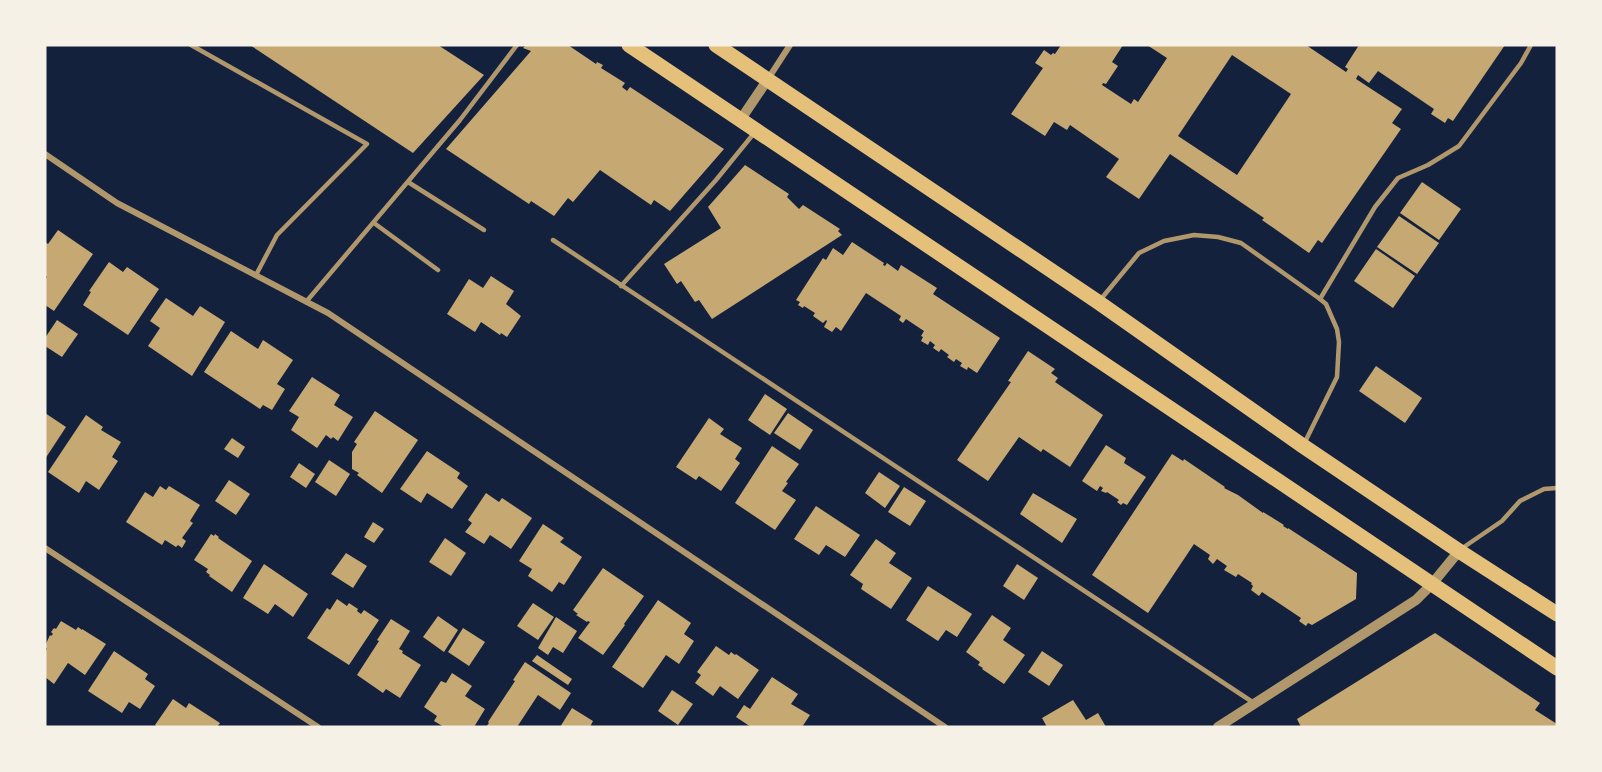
<svg xmlns="http://www.w3.org/2000/svg" width="1602" height="772" font-family="'Open Sans',sans-serif">
<style>
.building{fill:#c6a872;fill-rule:evenodd}
.lines{fill:none;stroke-linecap:round;stroke-linejoin:round}
.service{stroke:#b1986c;stroke-width:4.5}
.minor{stroke:#b1986c;stroke-width:6}
.tertiary{stroke:#b1986c;stroke-width:10}
.primary{stroke:#e5c07b;stroke-width:15}
</style>
<rect width="100%" height="100%" fill="#14213d"/>
<g class="building">
<path d="M250 45H438L484 75 413 153Z"/>
<path d="M526 45H568L596 64 597 62 603 65 601 68 625 83 622 87 627 91 630 87 724 149 670 211 654 200 651 205 600 170 573 202 568 198 554 216 531 201 529 204 446 149 531 51 523 48Z"/>
<path d="M1061 45H1123L1112 62 1118 66 1106 84 1103 83 1102 85 1131 104 1134 99 1138 102 1167 58 1147 45H1306L1346 72 1348 69 1345 67 1359 45H1505L1453 121 1448 118 1445 123 1431 114 1434 109 1378 71 1369 83 1358 75 1356 79 1402 109 1392 123 1401 129 1322 243 1318 240 1309 253 1262 220 1264 218 1170 154 1139 199 1106 177 1119 159 1070 125 1067 130 1054 122 1045 136 1011 114 1043 68 1035 63 1044 50 1051 55 1053 53 1055 54ZM1232 55 1291 94 1237 175 1178 136Z"/>
<path d="M745 165 789 194 787 197 799 209 803 205 840 229 838 231 842 235 712 319 699 300 695 302 681 281 677 284 664 264 721 228 708 207Z"/>
<path d="M1422 182 1461 209 1439 240 1400 213Z"/>
<path d="M1399 216 1439 243 1417 274 1377 247Z"/>
<path d="M58 230 93 254 54 311 45 305V280L47 277 45 275V242L48 244Z"/>
<path d="M852 242 884 263 883 265 885 266 887 263 898 271 901 265 937 288 933 294 1000 338 977 373 968 367 967 370 960 366 962 363 956 359 954 362 947 357 949 355 941 349 939 352 933 348 935 345 930 341 928 345 921 341 923 337 921 336 924 331 906 319 903 323 899 320 901 316 866 293 841 331 836 327 832 332 824 327 827 321 826 320 823 323 813 316 815 313 804 306 803 308 798 305 800 302 796 300 823 258 826 260 833 248 843 255Z"/>
<path d="M1376 249 1415 276 1393 308 1354 281Z"/>
<path d="M109 262 123 272 127 267 159 289 128 335 83 305 91 292 89 291Z"/>
<path d="M491 276 514 291 506 304 521 316 507 337 501 333 500 335 481 322 475 332 447 314 469 279 483 288Z"/>
<path d="M166 298 193 316 200 306 225 322 192 376 148 346 160 328 150 321Z"/>
<path d="M57 320 78 334 62 357 45 346V338Z"/>
<path d="M231 331 258 349 263 340 293 360 277 384 285 389 272 410 263 405 260 409 204 372Z"/>
<path d="M1028 351 1055 369 1051 373 1058 378 1055 382 1103 415 1070 467 1043 449 1041 452 1019 437 988 481 957 460 1011 382 1008 381Z"/>
<path d="M1376 366 1422 398 1405 423 1359 391Z"/>
<path d="M312 377 340 395 334 405 353 417 338 441 333 437 331 439 326 435 317 448 291 430 299 417 289 411Z"/>
<path d="M765 394 787 409 770 435 748 420Z"/>
<path d="M375 411 418 440 382 493 357 475 359 473 352 469V452L357 444 354 442Z"/>
<path d="M45 413 66 427 45 459Z"/>
<path d="M788 413 813 430 800 450 774 433Z"/>
<path d="M86 415 103 427 101 430 121 442 112 457 118 461 99 490 86 481 79 493 48 472Z"/>
<path d="M709 418 724 429 720 434 742 448 735 459 740 463 721 491 699 476 696 480 676 467Z"/>
<path d="M232 438 245 447 238 458 224 449Z"/>
<path d="M1106 445 1126 458 1124 463 1146 477 1127 505 1123 503 1121 505 1117 502 1119 500 1107 492 1106 493 1101 491 1103 488 1100 486 1097 491 1082 481Z"/>
<path d="M772 446 799 464 786 482 788 483 782 491 796 500 775 530 735 503Z"/>
<path d="M427 451 460 473 457 478 468 486 452 509 427 493 421 503 400 489Z"/>
<path d="M1172 454 1183 461 1184 459 1225 487 1224 488 1238 495 1263 513V512L1284 525 1283 526 1288 529V528L1357 573 1356 599 1312 625 1308 623 1306 626 1299 621 1301 618 1262 592 1259 596 1251 590 1253 586 1251 584 1252 583 1238 574 1236 577 1224 570 1227 566 1217 559 1213 564 1208 559 1210 555 1194 544 1148 613 1092 575Z"/>
<path d="M329 460 350 474 336 496 315 482Z"/>
<path d="M299 463 315 474 306 488 290 477Z"/>
<path d="M879 472 900 486 885 508 865 493Z"/>
<path d="M229 480 250 494 236 515 215 501Z"/>
<path d="M160 486 166 490 169 486 200 505 190 521 193 523 182 538 186 541 182 548 178 545 176 547 165 540 162 545 126 522 145 492 153 497Z"/>
<path d="M904 487 926 501 910 526 888 512Z"/>
<path d="M486 493 499 502 502 498 532 518 511 549 490 535 484 544 465 532 472 523 468 520Z"/>
<path d="M1033 493 1077 519 1062 543 1020 514Z"/>
<path d="M816 506 860 535 845 557 826 545 819 555 794 539Z"/>
<path d="M373 522 384 529 374 543 364 537Z"/>
<path d="M543 524 564 538 560 542 582 557 564 585 559 582 552 592 528 576 532 569 519 561Z"/>
<path d="M211 534 214 536 215 534 219 537 218 538 252 561 232 592 209 576 210 575 206 572 208 569 194 560Z"/>
<path d="M445 538 466 553 451 576 429 562Z"/>
<path d="M876 539 896 553 889 563 912 578 891 609 861 589 863 584 850 575Z"/>
<path d="M346 553 367 566 353 588 331 574Z"/>
<path d="M264 564 308 594 293 617 275 604 268 614 243 598Z"/>
<path d="M1017 564 1038 578 1024 600 1003 586Z"/>
<path d="M603 568 644 596 624 624 625 625 603 655 578 638 590 622 588 621 587 622 576 615 578 614 573 610Z"/>
<path d="M928 586 972 614 957 637 946 630 938 641 906 620Z"/>
<path d="M337 599 347 606 349 603 358 609 357 611 361 614 364 610 379 620 349 665 307 638 327 608 330 610Z"/>
<path d="M658 600 691 623 684 634 694 641 679 664 666 655 643 688 612 667Z"/>
<path d="M533 603 554 617 538 640 517 626Z"/>
<path d="M992 615 1011 628 1003 640 1025 655 1004 684 982 669 983 668 978 665 980 662 966 652Z"/>
<path d="M438 616 458 630 444 652 423 637Z"/>
<path d="M556 617 577 631 563 653 553 647 548 655 538 648Z"/>
<path d="M391 619 410 631 399 649 403 651 402 653 421 665 400 698 386 689 383 693 357 675 379 641 377 640Z"/>
<path d="M61 621 76 630 78 627 82 630V629L106 644 85 675 68 663 54 684 45 677V652L47 649 45 646 50 635 51 636 53 634 51 632 54 628 56 629Z"/>
<path d="M463 628 485 642 469 666 448 652Z"/>
<path d="M1435 633 1540 703 1535 710 1557 724V727H1301L1297 719Z"/>
<path d="M716 646 729 655 731 652 735 655 736 654 759 670 738 699 720 686 713 696 695 683 701 675 697 672Z"/>
<path d="M114 651 148 674 145 679 155 686 140 709 129 702 122 713 88 691Z"/>
<path d="M1042 651 1063 665 1049 686 1028 672Z"/>
<path d="M537 655 572 679 568 685 532 661Z"/>
<path d="M525 662 571 693 560 710 538 695 517 727H486L489 723 488 722 515 681 513 680Z"/>
<path d="M452 673 472 686 465 696 485 709 474 727H444L434 721 437 716 424 707 441 681 446 683Z"/>
<path d="M772 677 798 694 791 704 810 715 802 727H751L736 717 744 705 750 709Z"/>
<path d="M672 690 693 704 678 725 658 711Z"/>
<path d="M173 699 186 708 189 703 220 723 217 727H157L155 725Z"/>
<path d="M1073 700 1086 720 1098 713 1106 727H1047L1042 718Z"/>
<path d="M572 708 593 721 590 727H560Z"/>
</g>
<g class="lines">
<g class="service">
<path d="M191 45 367 144 277 235 256 275"/>
<path d="M408 182 484 230"/>
<path d="M374 223 438 270"/>
<path d="M553 240 1254 703"/>
<path d="M621 286 716 180 755 132"/>
<path d="M1101 299 1139 253 1164 241 1194 235 1218 237 1241 243 1320 299 1326 304 1337 329 1339 342 1337 377 1304 444"/>
<path d="M1320 299 1375 207 1398 178 1428 165 1459 146 1521 63 1531 45"/>
<path d="M306 302 460 120 517 45"/>
<path d="M1461 549 1502 521 1520 501 1544 489 1557 488"/>
</g>
<g class="minor">
<path d="M768 79 790 45"/>
<path d="M45 154 117 203 328 313 945 727"/>
<path d="M45 548 318 727"/>
</g>
<g class="tertiary">
<path d="M741 119 768 79"/>
<path d="M1218 727 1416 600 1432 584 1459 551"/>
</g>
<g class="primary">
<path d="M629 45 1557 668"/>
<path d="M716 45 1098 302 1303 446 1459 551 1557 614"/>
</g>
</g>
<rect width="1602" height="772" fill="none" stroke="#f6f1e7" stroke-width="93"/>
</svg>
